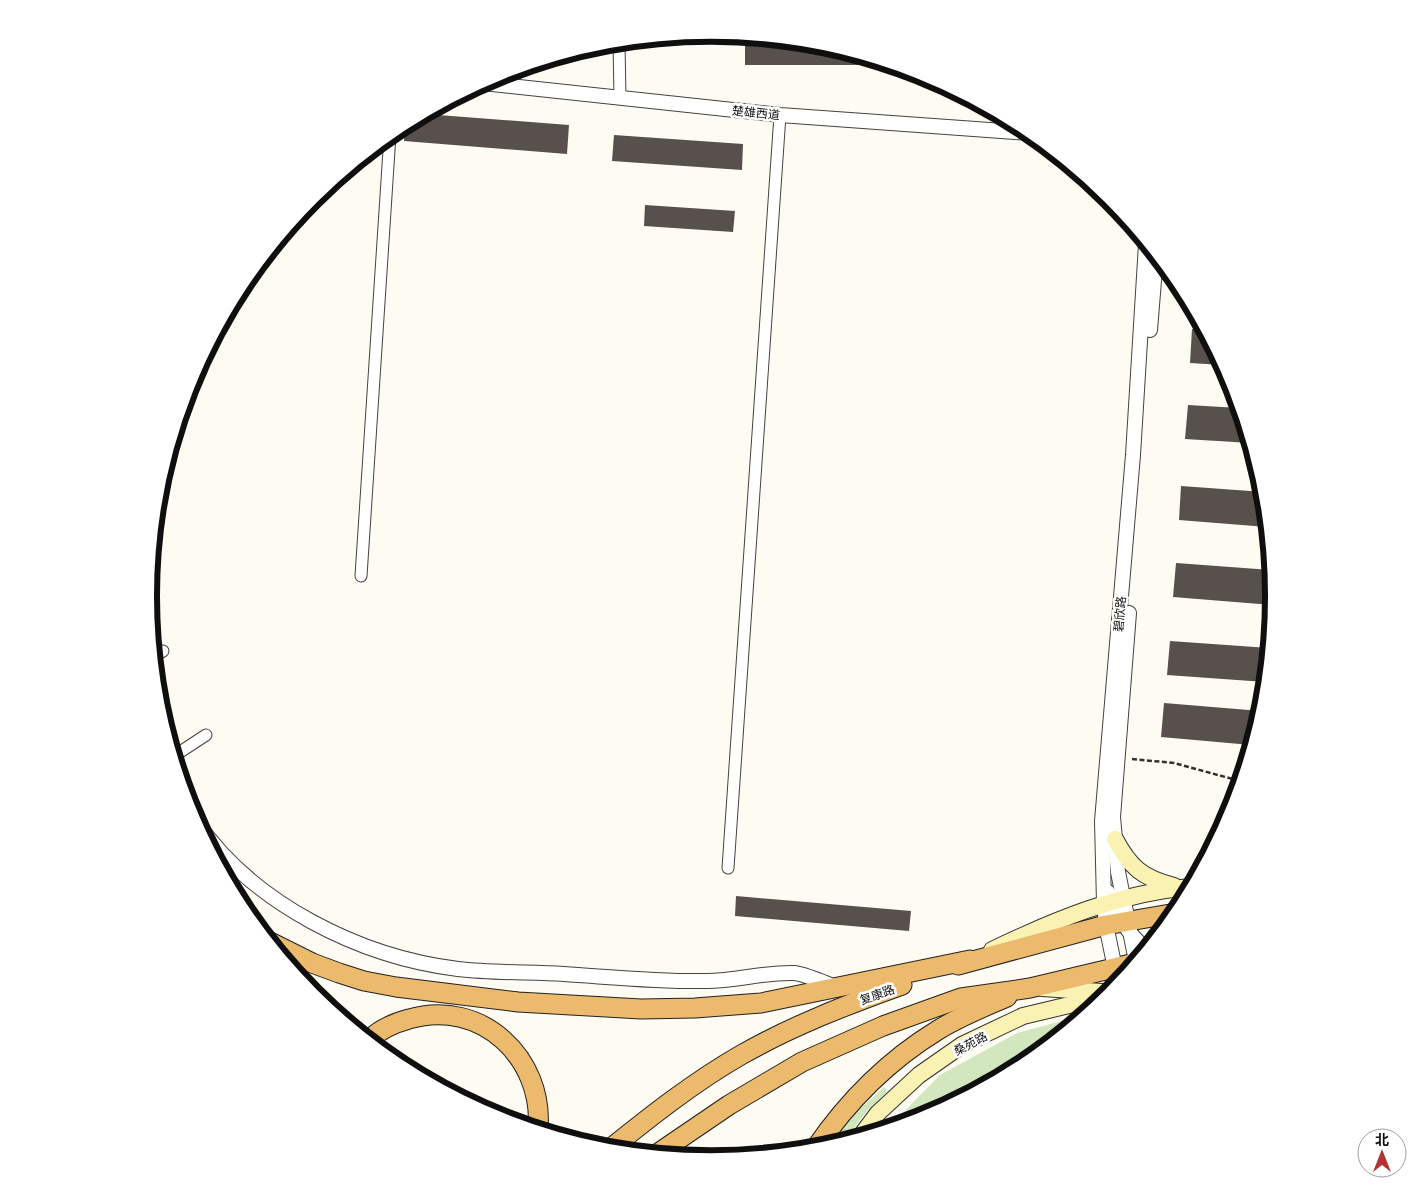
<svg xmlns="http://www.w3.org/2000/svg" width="1422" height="1193" font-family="'Playfair Display','Noto Sans SC',serif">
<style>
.green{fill:#d2e7bd}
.building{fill:#57504c}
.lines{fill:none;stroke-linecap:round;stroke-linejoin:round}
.minor-casing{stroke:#424242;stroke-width:13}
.tertiary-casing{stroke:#424242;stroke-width:16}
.secondary-casing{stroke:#313131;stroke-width:18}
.trunk-casing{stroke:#202020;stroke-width:21}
.path{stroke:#313131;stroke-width:2.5;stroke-dasharray:5 2.5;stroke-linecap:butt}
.minor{stroke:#fff;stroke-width:11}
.tertiary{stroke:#fff;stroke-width:14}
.secondary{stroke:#f9f2b2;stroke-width:16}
.trunk{stroke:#ecba6c;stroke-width:19}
.labels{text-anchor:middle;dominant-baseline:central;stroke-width:5;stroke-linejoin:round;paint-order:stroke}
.street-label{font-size:12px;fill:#0f0f0f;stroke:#fff}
.rim{fill:none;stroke:#0f0f0f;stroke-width:6}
</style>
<rect width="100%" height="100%" fill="#fefcf2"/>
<g class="green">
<path d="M1084 1015 1023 1065 926 1117 888 1128 940 1075 1017 1033Z"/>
<path d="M884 1087 887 1090 886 1093 868 1110 844 1141 826 1147 851 1117Z"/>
</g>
<g class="building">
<path d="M745 41H786L821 45 879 62V65H745Z"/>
<path d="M425 114 569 125 567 154 404 141 405 125Z"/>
<path d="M614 135 743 144 742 170 612 161Z"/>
<path d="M645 205 735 211 733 232 644 226Z"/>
<path d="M1192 329 1203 330 1222 365 1190 363Z"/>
<path d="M1188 405 1239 408 1250 443 1185 439Z"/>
<path d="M1181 486 1264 492 1267 527 1179 520Z"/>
<path d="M1176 563 1271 570 1273 605 1173 597Z"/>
<path d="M1170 641 1269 648 1265 682 1167 675Z"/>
<path d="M1164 703 1261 711 1251 745 1161 737Z"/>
<path d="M736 896 911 911 909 931 735 916Z"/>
</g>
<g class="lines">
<defs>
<g id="minor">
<path d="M619 43 620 98"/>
<path d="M361 576 390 135"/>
<path d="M154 656 163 651"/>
<path d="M174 756 206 735"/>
<path d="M728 868 780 115"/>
</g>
<g id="tertiary">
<path d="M483 83 780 115 1030 133"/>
<path d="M1150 330 1156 256"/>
<path d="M1129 613 1113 817 1118 872 1136 961"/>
<path d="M173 754 175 758"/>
<path d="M196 821C253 904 360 957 458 969 493 973 529 972 564 974 611 977 660 982 707 981 736 981 764 972 794 973 806 974 824 983 836 987"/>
<path d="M1108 892C1116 915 1127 933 1146 949"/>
<path d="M1118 983 1106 925 1104 903 1102 821 1133 455 1146 244"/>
</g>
<g id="secondary">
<path d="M1115 839C1130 867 1142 878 1174 886"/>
<path d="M992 950C1057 919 1119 893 1191 887"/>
<path d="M1042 988 1102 992"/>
<path d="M860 1137 878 1113 919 1075 962 1045 1023 1016 1107 996"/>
</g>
<g id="trunk">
<path d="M270 942 312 963 339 973 364 981 396 987 518 1002 641 1009 695 1008 761 1003 970 960"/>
<path d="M958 965 1106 925 1176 913"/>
<path d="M369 1040C380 1029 394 1023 409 1019 481 998 544 1058 538 1129"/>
<path d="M610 1149C651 1116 694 1082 741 1055 792 1026 846 1005 902 985"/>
<path d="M815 1149C847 1102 889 1060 938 1030 959 1017 983 1007 1007 997"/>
<path d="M657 1154 729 1105 802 1062 883 1026 961 998 1030 988 1135 963"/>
</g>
</defs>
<use href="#minor" class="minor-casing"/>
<use href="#tertiary" class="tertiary-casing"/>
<use href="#secondary" class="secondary-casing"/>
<use href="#trunk" class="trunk-casing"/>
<path class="path" d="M1132 759 1174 763 1240 781"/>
<use href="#minor" class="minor"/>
<use href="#tertiary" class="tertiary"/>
<use href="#secondary" class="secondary"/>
<use href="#trunk" class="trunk"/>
</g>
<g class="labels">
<g class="street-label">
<text transform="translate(756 112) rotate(6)">楚雄西道</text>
<text transform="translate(1119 614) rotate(-85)">碧欣路</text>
<text transform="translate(877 994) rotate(-20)">复康路</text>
<text transform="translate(970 1043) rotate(-28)">桑苑路</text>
</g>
</g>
<path d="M0 0H1422V1193H0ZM157 596a554 554 0 1 1 1108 0a554 554 0 1 1-1108 0Z" fill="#fff" fill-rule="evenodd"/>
<path class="rim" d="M157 596a554 554 0 1 1 1108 0a554 554 0 1 1-1108 0Z"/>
<g transform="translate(1382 1153)"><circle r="24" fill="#ffffff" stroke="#9f9f9f"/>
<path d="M0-4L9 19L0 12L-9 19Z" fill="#b63135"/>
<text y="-8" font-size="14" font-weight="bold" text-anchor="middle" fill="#0f0f0f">北</text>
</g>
</svg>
